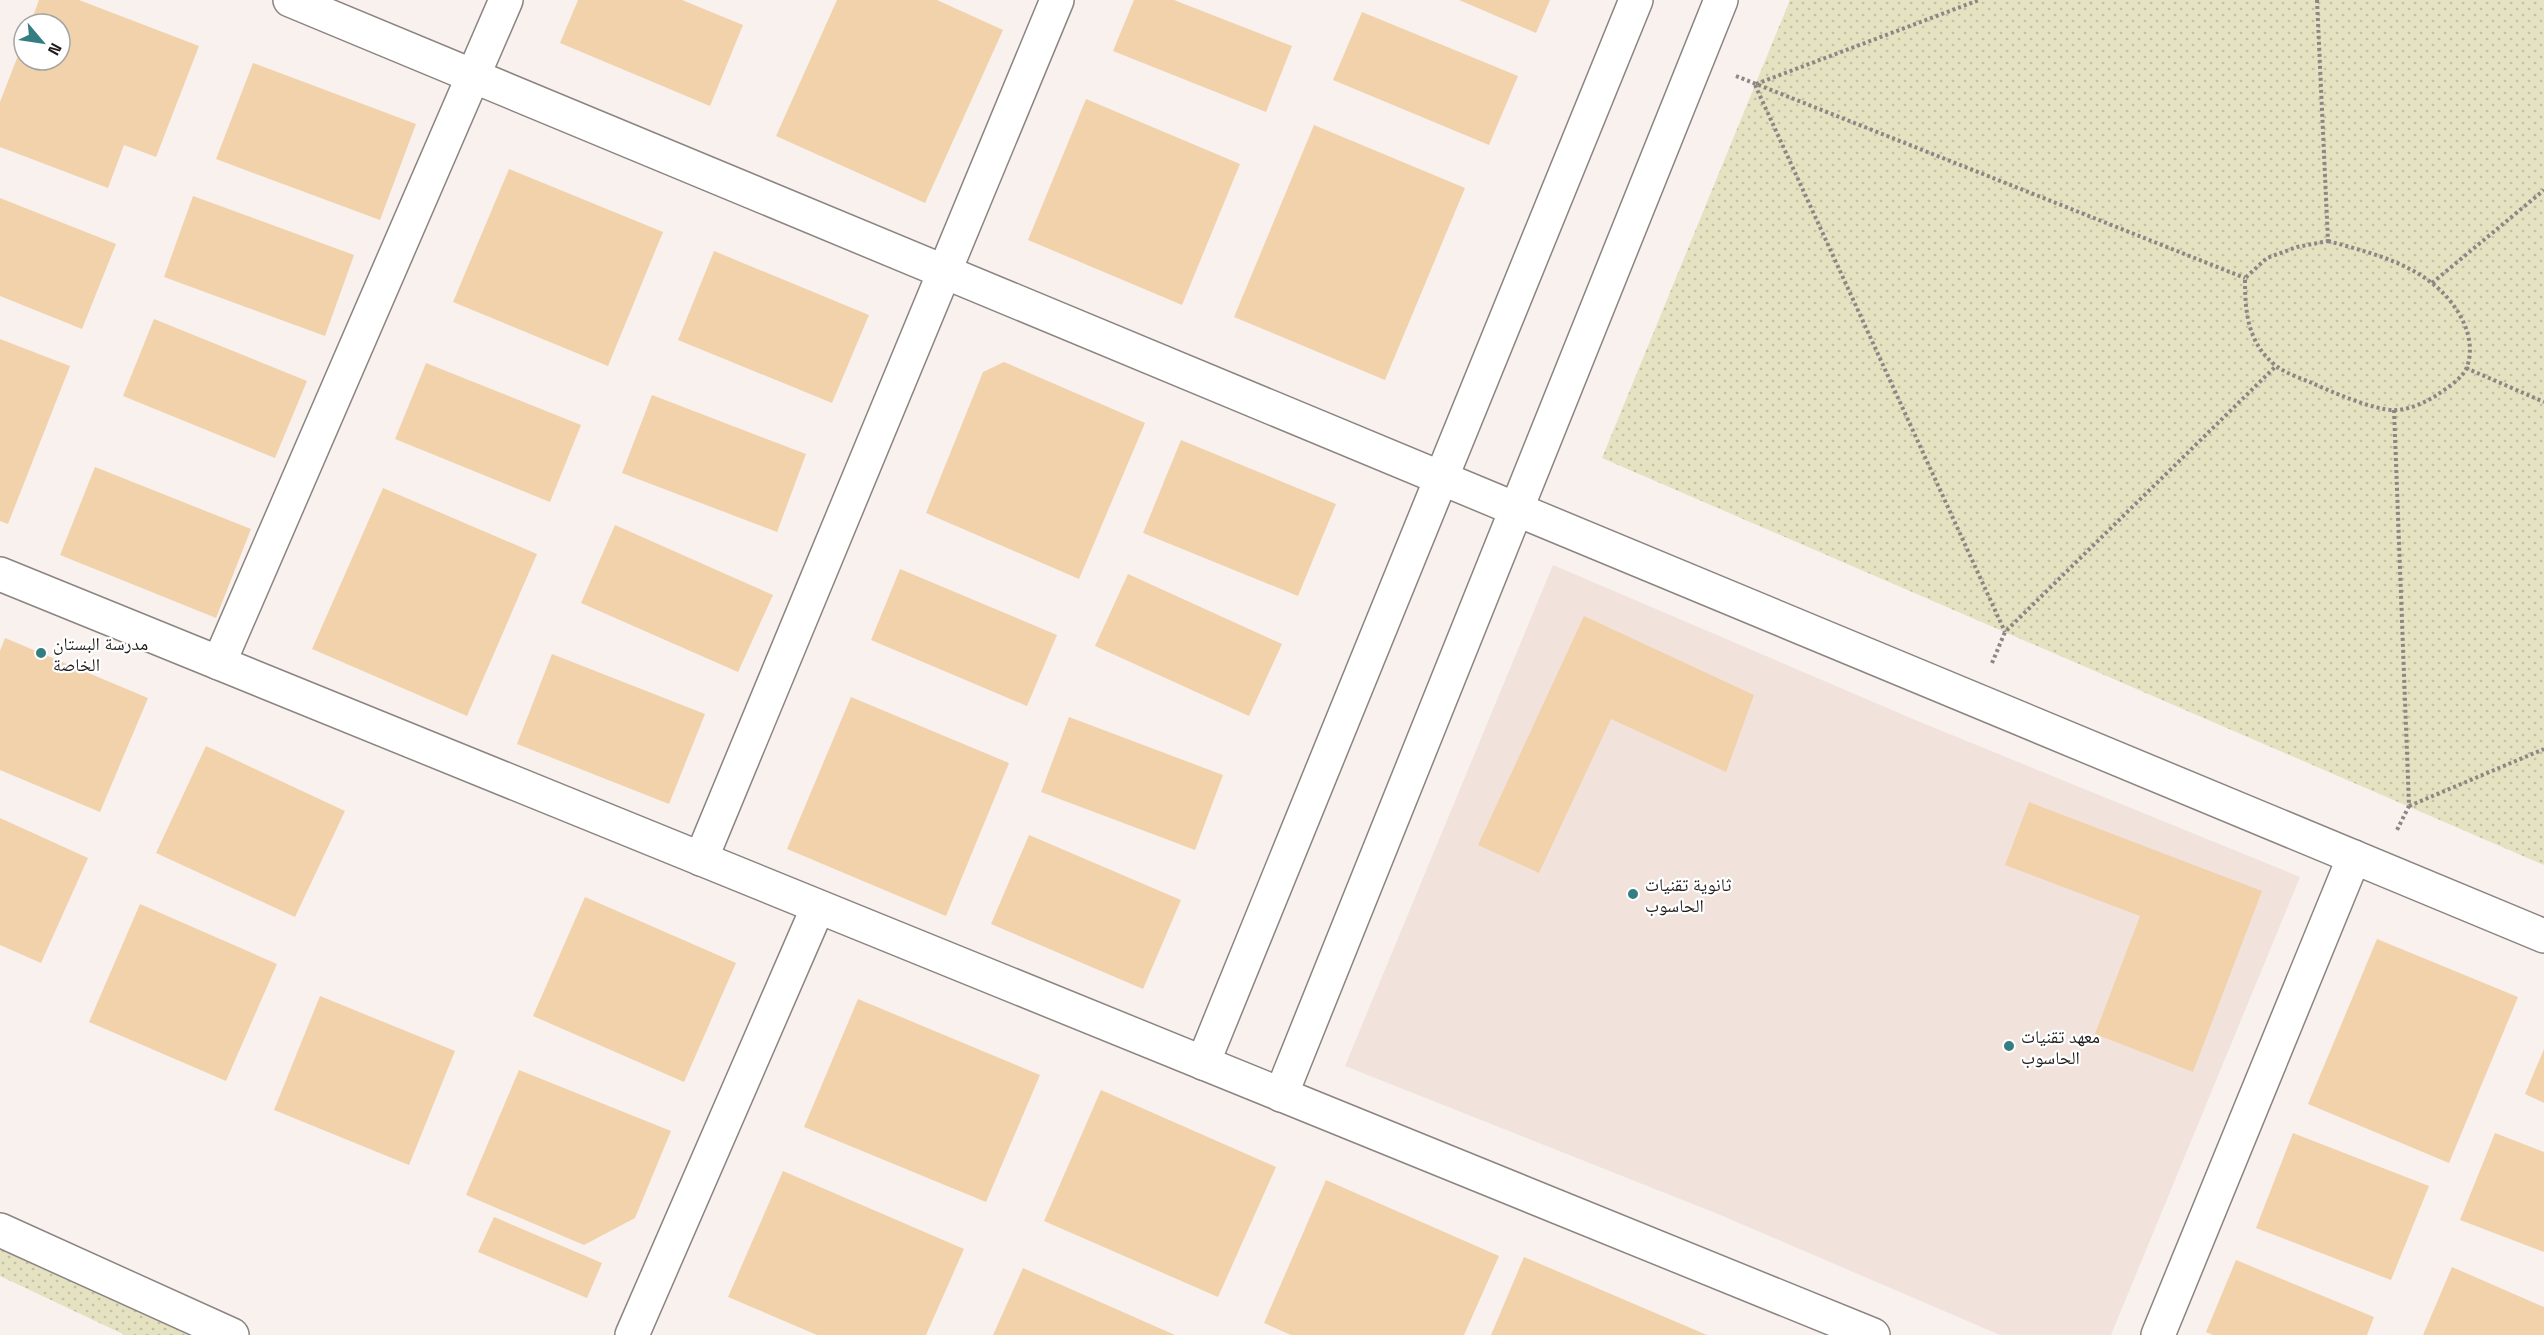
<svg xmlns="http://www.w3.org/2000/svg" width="2544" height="1335" font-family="'Space Grotesk','Noto Naskh Arabic',sans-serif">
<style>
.built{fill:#f1e2dc}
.grass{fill:url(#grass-dots)}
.building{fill:#f2d2ab}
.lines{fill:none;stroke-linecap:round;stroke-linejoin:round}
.street-casing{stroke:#8b8481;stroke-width:36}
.secondary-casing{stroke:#8b8481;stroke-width:36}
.path{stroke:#8c8785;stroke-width:4;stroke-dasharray:3 3;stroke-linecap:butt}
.street{stroke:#fff;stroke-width:33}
.secondary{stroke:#fff;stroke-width:33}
.poi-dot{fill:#347d81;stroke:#fff;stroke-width:2}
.labels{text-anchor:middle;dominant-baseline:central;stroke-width:4.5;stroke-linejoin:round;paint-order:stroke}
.poi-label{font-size:18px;fill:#1e1b1a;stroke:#fff;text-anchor:start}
</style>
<defs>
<pattern id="grass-dots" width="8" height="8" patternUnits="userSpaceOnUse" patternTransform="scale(1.5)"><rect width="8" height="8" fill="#e4e2c1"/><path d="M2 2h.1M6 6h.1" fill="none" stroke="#c3c1a5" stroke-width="1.8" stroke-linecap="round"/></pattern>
</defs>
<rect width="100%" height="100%" fill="#f8f1ee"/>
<path class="built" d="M1553 565 1920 722 2300 877 2111 1335H2000L1718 1214 1345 1066Z"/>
<g class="grass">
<path d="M1790 0H2544V865L1602 458Z"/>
<path d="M0 1231 223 1335H125L0 1276Z"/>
</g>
<g class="building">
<path d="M39 0H79L199 46 156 157 124 145 108 188 0 147V102L24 40V60H60V24H30Z"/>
<path d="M578 0H682L743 25 710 106 560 43Z"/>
<path d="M837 0H937L1003 30 925 203 776 136Z"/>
<path d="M1134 0H1174L1292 46 1266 112 1113 51Z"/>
<path d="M1459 0H1550L1536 33Z"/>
<path d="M1362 12 1518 76 1489 145 1333 80Z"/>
<path d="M253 63 416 124 380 220 216 159Z"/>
<path d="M1086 99 1240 164 1182 305 1028 240Z"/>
<path d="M1314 125 1465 188 1385 380 1234 317Z"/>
<path d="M509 169 663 232 608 366 453 302Z"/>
<path d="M193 196 354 255 325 336 164 277Z"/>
<path d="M0 198 116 244 82 329 0 296Z"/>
<path d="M714 251 869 315 832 403 678 340Z"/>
<path d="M154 319 307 381 275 458 123 396Z"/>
<path d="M0 339 70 366 8 524 0 521Z"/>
<path d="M1004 362 1145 423 1079 579 926 513 983 372Z"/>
<path d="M426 363 581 425 550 502 395 439Z"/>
<path d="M652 395 806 454 777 532 622 473Z"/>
<path d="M1181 440 1336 504 1298 596 1143 533Z"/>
<path d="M95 467 251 529 216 618 60 555Z"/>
<path d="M383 488 537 554 467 716 312 649Z"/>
<path d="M615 525 773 595 738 672 581 603Z"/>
<path d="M900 569 1057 635 1027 706 871 640Z"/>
<path d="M1128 574 1282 644 1249 716 1095 646Z"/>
<path d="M1584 616 1754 695 1726 772 1611 719 1539 873 1478 845Z"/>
<path d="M5 638 148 698 100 812 0 770V651Z"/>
<path d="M552 654 705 714 669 804 517 744Z"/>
<path d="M851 697 1009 763 946 916 787 849Z"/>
<path d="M1069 717 1223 775 1195 850 1041 792Z"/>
<path d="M206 746 345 811 295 917 156 853Z"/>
<path d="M2029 802 2262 891 2193 1072 2095 1034 2140 916 2005 865Z"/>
<path d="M0 818 88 858 41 963 0 945Z"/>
<path d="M1029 835 1181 900 1143 989 991 924Z"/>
<path d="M585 897 736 963 684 1082 533 1016Z"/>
<path d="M140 904 277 964 226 1081 89 1022Z"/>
<path d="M2377 939 2518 997 2449 1163 2308 1104Z"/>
<path d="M320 996 455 1051 409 1165 274 1110Z"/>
<path d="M858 999 1040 1075 986 1202 804 1127Z"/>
<path d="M2544 1049V1103L2525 1094Z"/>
<path d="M519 1070 671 1131 635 1218 584 1245 466 1195Z"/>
<path d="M1101 1090 1276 1167 1218 1297 1044 1221Z"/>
<path d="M2293 1133 2429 1186 2391 1280 2256 1228Z"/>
<path d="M2495 1133 2544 1152V1252L2460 1220Z"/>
<path d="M783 1171 964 1249 926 1335H817L728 1297Z"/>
<path d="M1326 1180 1499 1256 1464 1335H1291L1264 1323Z"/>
<path d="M494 1217 602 1263 587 1298 478 1252Z"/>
<path d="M1524 1257 1707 1335H1491Z"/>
<path d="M2236 1260 2374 1317 2367 1335H2213L2206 1332Z"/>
<path d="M2452 1267 2544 1307V1335H2423Z"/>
<path d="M1023 1268 1175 1335H993Z"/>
</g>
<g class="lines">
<defs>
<g id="street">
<path d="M290 0 2544 936"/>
<path d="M0 574 1873 1335"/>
<path d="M219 663 506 0"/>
<path d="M701 859 1057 0"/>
<path d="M1203 1063 1636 0"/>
<path d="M1281 1095 1721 0"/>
<path d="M632 1335 818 907"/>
<path d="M2158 1335 2354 857"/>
</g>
<path id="secondary" d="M0 1230 232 1335"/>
</defs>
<use href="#street" class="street-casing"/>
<use href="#secondary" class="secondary-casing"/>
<g class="path">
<path d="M2317 0 2328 241"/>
<path d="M1736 76 2245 278"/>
<path d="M1756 84 1979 0"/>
<path d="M1755 85 2005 632"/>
<path d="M2328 241C2364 251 2403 260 2433 284 2456 302 2478 336 2467 367 2462 379 2447 388 2437 395 2424 403 2409 410 2394 410 2373 410 2332 392 2312 383 2300 378 2285 373 2275 365 2247 342 2245 311 2245 278L2267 258 2297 247Z"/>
<path d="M2432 283 2544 190"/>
<path d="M2466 368 2544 402"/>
<path d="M2394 410 2409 806 2396 832"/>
<path d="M1992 663 2005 632 2276 366"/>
<path d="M2409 806 2544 749"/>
</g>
<use href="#street" class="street"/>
<use href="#secondary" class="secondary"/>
</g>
<g class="poi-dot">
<circle cx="41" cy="653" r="6"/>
<circle cx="1633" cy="894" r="6"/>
<circle cx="2009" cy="1046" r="6"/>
</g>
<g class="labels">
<g class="poi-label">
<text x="53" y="643">مدرسة البستان<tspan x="53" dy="21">الخاصة</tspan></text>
<text x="1645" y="884">ثانوية تقنيات<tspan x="1645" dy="21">الحاسوب</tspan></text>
<text x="2021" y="1036">معهد تقنيات<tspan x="2021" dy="21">الحاسوب</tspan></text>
</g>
</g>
<g transform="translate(42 42) rotate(119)"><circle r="28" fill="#ffffff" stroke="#a5a4a3" stroke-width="1.5"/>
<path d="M0-4.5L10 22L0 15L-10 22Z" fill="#347d81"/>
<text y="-9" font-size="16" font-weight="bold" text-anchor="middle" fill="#1e1b1a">N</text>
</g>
</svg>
